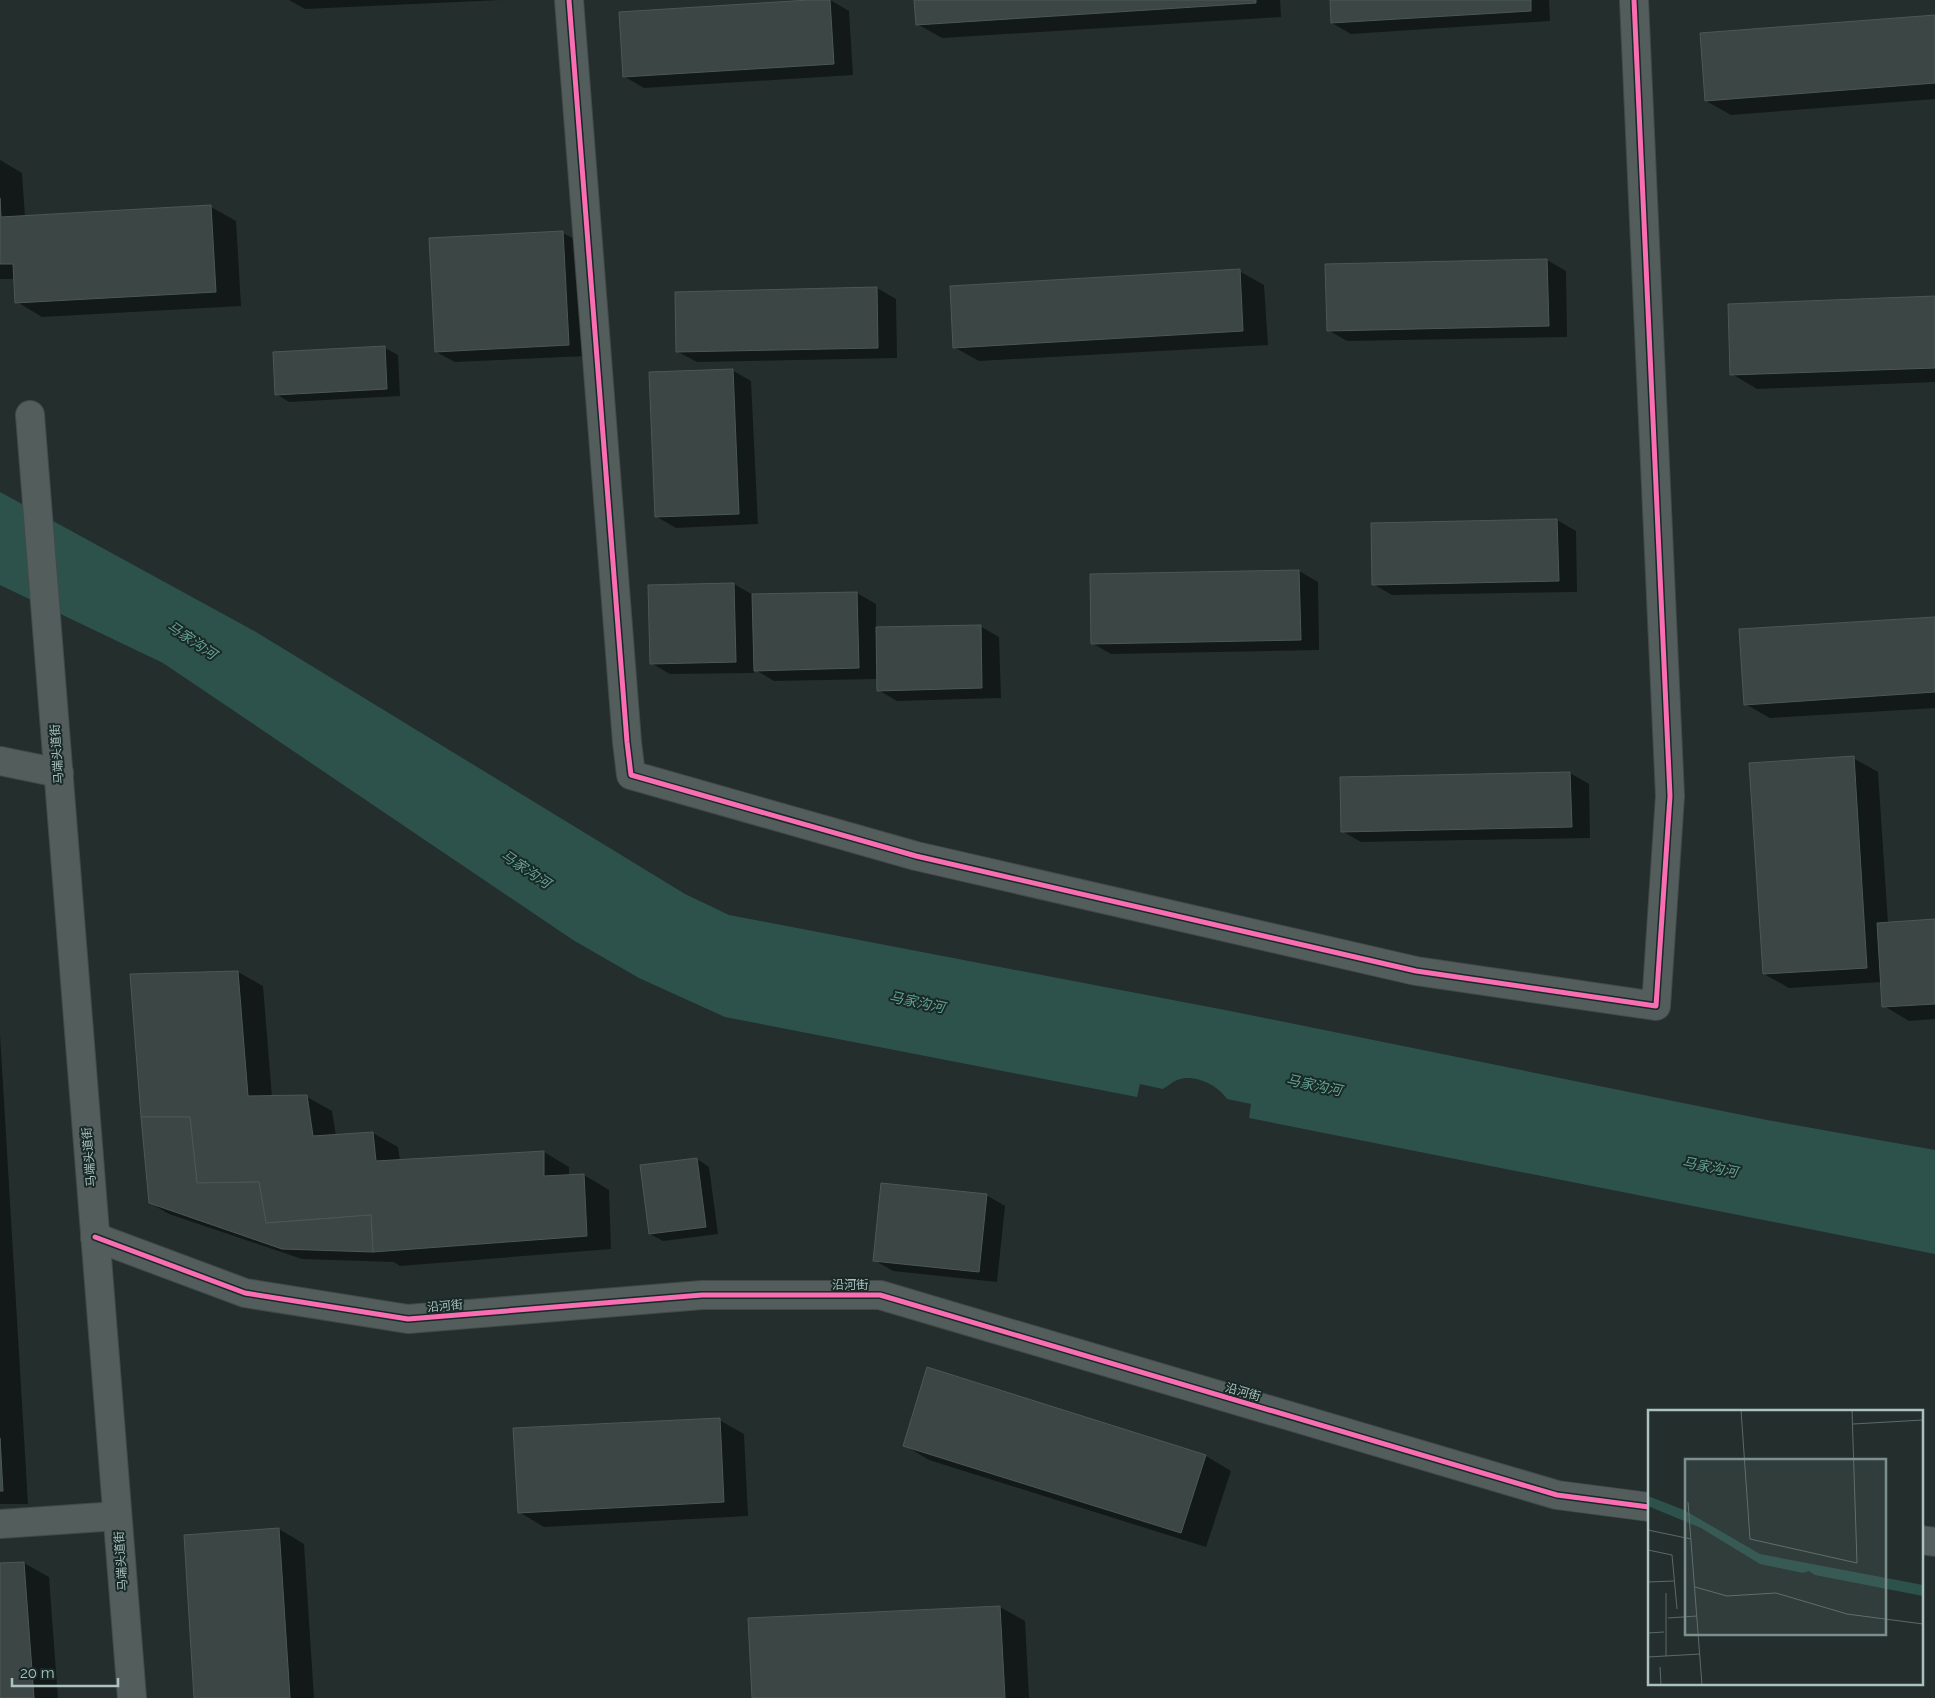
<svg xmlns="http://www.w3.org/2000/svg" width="1935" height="1698" font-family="Raleway,'Noto Sans SC',sans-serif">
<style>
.water{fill:#2d524b}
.shadow{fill:#0007}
.building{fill:#3c4644;stroke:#4b5855}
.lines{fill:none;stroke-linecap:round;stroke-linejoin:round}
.minor-casing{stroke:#424a49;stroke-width:30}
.minor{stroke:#535e5c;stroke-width:28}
.cycleway-casing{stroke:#182926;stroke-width:8}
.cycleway{stroke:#f96db3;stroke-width:5}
.labels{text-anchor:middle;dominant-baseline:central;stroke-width:4;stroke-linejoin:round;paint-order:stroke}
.street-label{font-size:12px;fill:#acc2bf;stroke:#182926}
.water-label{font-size:14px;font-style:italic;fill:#65a195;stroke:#182926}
.inset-road{fill:none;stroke:#5a6a67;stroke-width:1}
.view{fill:#7c8f8c;fill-opacity:0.15;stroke:#7c8f8c;stroke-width:2.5}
.inset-edge{fill:none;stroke:#acc2bf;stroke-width:2.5}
</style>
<rect width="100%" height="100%" fill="#242f2d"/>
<path class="water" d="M0 492 256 632 685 894 729 915 1230 1011 1767 1120 1935 1150V1254L1249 1118 1251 1104 1227 1099C1218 1085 1194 1073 1177 1080 1172 1082 1168 1086 1163 1089L1140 1084 1137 1097 725 1017 639 978 573 940 163 663 0 585Z"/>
<g class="shadow">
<path d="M289 0H501L305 9Z"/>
<path d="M830 0 849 11 853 75 644 88 625 77Z"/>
<path d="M915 0H1280L1281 17 942 38 917 24Z"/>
<path d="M1331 0H1549L1550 21 1351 34 1332 23Z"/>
<path d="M1935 16V99L1731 115 1706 101Z"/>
<path d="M0 160 22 173 25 217 211 207 236 221 241 306 42 317 17 302 15 279H0Z"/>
<path d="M563 233 582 243 587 356 455 362 436 352Z"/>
<path d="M1547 260 1566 271 1567 337 1347 341 1328 330 1327 265Z"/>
<path d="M1239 271 1264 285 1268 345 979 361 954 347Z"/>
<path d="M877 288 896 299 897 358 697 362 678 352Z"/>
<path d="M1935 297V382L1757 389 1732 374Z"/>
<path d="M385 348 398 355 400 396 289 402 276 394 274 353Z"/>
<path d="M732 370 751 381 758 524 676 528 657 517Z"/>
<path d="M1557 520 1576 531 1577 592 1392 595 1373 584Z"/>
<path d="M1299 571 1318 582 1319 650 1111 654 1092 643Z"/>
<path d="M734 584 753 595 857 593 876 604V628L980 626 999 637 1001 698 897 701 878 690V679L774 681 754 669V673L670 674 651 663Z"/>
<path d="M1935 618V708L1770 718 1745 704Z"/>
<path d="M1853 758 1878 772 1888 923 1935 920V1019L1909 1021 1884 1006 1882 982 1789 988 1764 974Z"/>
<path d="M1570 773 1589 784 1590 838 1361 842 1342 831 1341 778Z"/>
<path d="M238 972 263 986 272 1097H307L332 1111 336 1136 373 1133 398 1147 400 1161 544 1152 569 1167V1176L584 1175 609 1190 611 1249 400 1266 394 1262 302 1259 169 1214 150 1203Z"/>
<path d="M0 1034 28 1504H0Z"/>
<path d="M697 1159 709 1167 718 1234 663 1241 650 1234Z"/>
<path d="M986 1195 1005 1206 997 1282 893 1271 874 1260Z"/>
<path d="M928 1369 1206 1456 1231 1471 1206 1547 929 1460 904 1445Z"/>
<path d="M719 1420 744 1434 748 1516 544 1527 519 1512Z"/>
<path d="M279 1529 304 1544 314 1698H195Z"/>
<path d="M24 1563 49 1577 58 1698H0V1565Z"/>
<path d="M1000 1607 1025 1621 1029 1698H753Z"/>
</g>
<g class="building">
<path d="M809 0H830L834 64 623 77 619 12Z"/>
<path d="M914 0H1256V3L916 25Z"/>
<path d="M1330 0H1531V11L1331 23Z"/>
<path d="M1935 15V83L1705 101 1700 33Z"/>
<path d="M0 198 1 217 211 205 216 292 15 303 13 264H0Z"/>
<path d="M563 231 569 345 435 352 429 238Z"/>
<path d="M1547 259 1549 326 1327 331 1325 264Z"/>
<path d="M1240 269 1243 331 953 348 950 286Z"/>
<path d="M877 287 878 348 676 352 675 292Z"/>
<path d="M1935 296V368L1730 375 1728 304Z"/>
<path d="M385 346 387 389 275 395 273 352Z"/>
<path d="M733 369 739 514 655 517 649 372Z"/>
<path d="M1557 519 1559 581 1372 585 1371 523Z"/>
<path d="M1299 570 1301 640 1091 644 1090 574Z"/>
<path d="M734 583 736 662 650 664 648 585Z"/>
<path d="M857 592 859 668 754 671 752 594Z"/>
<path d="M1935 617V692L1744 705 1739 629Z"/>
<path d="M981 625 982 688 877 691 876 627Z"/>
<path d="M1854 756 1867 968 1763 974 1749 763Z"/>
<path d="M1570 772 1572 827 1341 832 1340 777Z"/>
<path d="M1935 919V1004L1882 1007 1877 923Z"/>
<path d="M238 971 248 1096 307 1095 313 1136 373 1132 376 1161 544 1151V1176L584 1174 587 1236 373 1252 371 1215 266 1223 259 1182 197 1183 190 1117H141L130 974Z"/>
<path d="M141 1117H190L197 1183 259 1182 266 1223 371 1215 373 1252 282 1249 149 1203Z"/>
<path d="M697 1158 706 1227 649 1234 640 1165Z"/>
<path d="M881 1183 987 1194 979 1272 873 1261Z"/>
<path d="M927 1367 1206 1455 1181 1533 903 1446Z"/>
<path d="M720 1418 724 1502 518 1513 513 1428Z"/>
<path d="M0 1438 3 1491H0Z"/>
<path d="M279 1528 290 1698H194L184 1535Z"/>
<path d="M24 1562 34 1698H0V1563Z"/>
<path d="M1000 1606 1005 1698H752L748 1618Z"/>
</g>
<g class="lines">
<defs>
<g id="minor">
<path d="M569 0 627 742 631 775 916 856 1416 971 1656 1006 1670 796 1634 0"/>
<path d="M30 415 132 1698"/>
<path d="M0 761 59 773"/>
<path d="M95 1237 245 1293 408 1319 702 1295H880L1557 1495 1649 1507"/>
<path d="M0 1524 117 1516"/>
<path d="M1921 1540 1935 1542"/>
</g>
</defs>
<use href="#minor" class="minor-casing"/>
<use href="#minor" class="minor"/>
<defs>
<g id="cycleway">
<path d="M569 0 627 742 631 775 916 856 1416 971 1656 1006 1670 796 1634 0"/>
<path d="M95 1237 245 1293 408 1319 702 1295H880L1557 1495 1649 1507"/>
</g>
</defs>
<use href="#cycleway" class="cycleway-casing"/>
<use href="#cycleway" class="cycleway"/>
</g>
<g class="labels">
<g class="street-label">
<text transform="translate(57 754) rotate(-94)">马端头道街</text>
<text transform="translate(89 1157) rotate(-95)">马端头道街</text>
<text x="850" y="1285">沿河街</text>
<text transform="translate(445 1306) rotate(-5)">沿河街</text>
<text transform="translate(1243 1392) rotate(16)">沿河街</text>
<text transform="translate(121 1561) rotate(-94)">马端头道街</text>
</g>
<g class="water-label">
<text transform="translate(192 640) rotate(34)">马家沟河</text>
<text transform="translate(526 869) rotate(34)">马家沟河</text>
<text transform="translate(917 1002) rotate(12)">马家沟河</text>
<text transform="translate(1314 1085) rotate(12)">马家沟河</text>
<text transform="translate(1710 1167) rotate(11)">马家沟河</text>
</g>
</g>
<g transform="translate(1648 1410)">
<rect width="275" height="275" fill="#242f2d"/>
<path d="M0 86 36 100 112 144 275 175V186L167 165 161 161 155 163 112 154 53 118 0 96Z" fill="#2d524b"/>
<path class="inset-road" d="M93 0 102 129 209 153 204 0M205 14 275 10M40 92 54 275M0 120 43 129M0 140 24 145 29 199M0 172 26 171M47 177 79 186 128 183 199 204 275 214M20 208 49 206M0 223 16 222M18 246V183M0 247 52 244M12 257 13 275"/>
<path class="view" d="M37 49H238V225H37Z"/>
<rect width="275" height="275" class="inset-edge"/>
</g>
<path d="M12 1678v8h106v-8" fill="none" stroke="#acc2bf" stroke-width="2.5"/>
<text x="20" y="1678" font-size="15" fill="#acc2bf" stroke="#182926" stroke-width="4" paint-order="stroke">20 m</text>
</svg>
